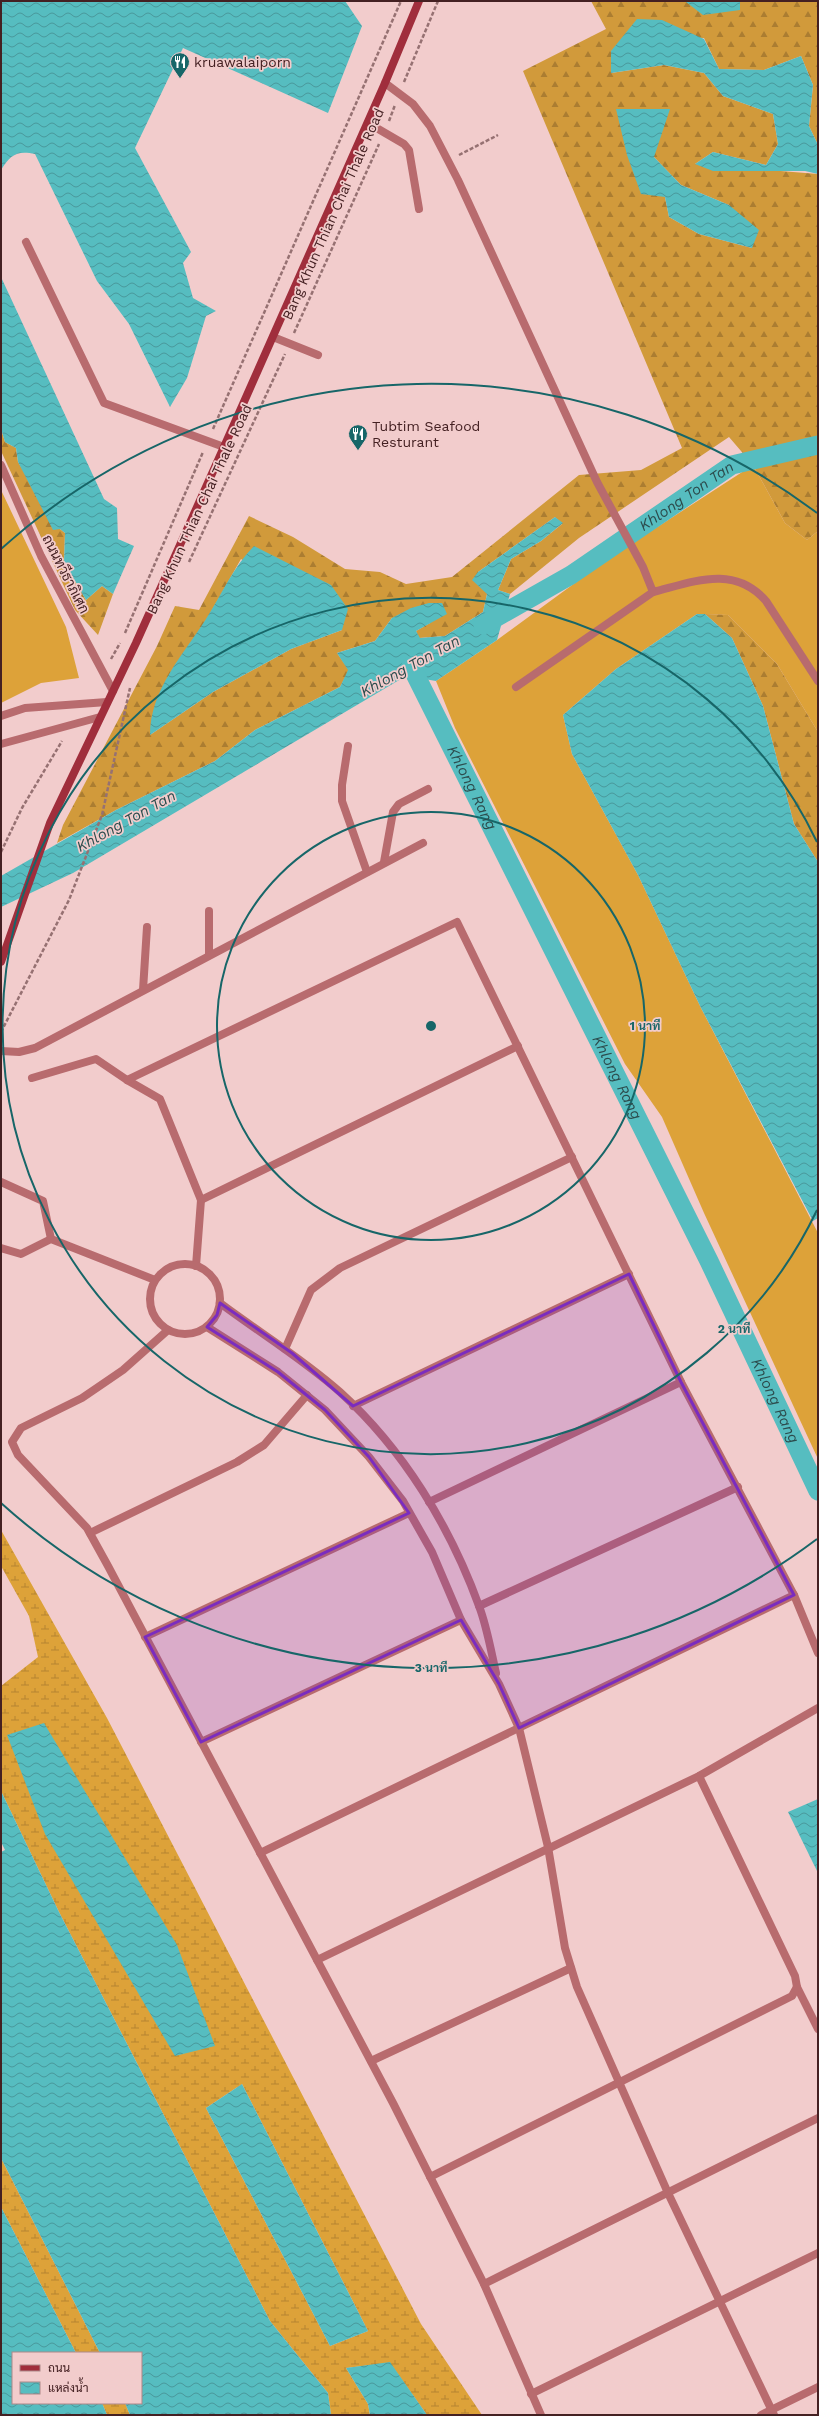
<svg xmlns="http://www.w3.org/2000/svg" width="819" height="2416" font-family="'Work Sans',Sarabun,sans-serif">
<style>
.grass{fill:#dda239}
.forest{fill:url(#forest-firs);fill-rule:evenodd}
.wetland{fill:url(#wetland-marsh);fill-rule:evenodd}
.water{fill:url(#water-waves)}
.lines{fill:none;stroke-linecap:round;stroke-linejoin:round}
.canal{stroke:#56bdc0;stroke-width:19}
.path{stroke:#967172;stroke-width:2.5;stroke-dasharray:4 2;stroke-linecap:butt}
.service{stroke:#b86b6e;stroke-width:8}
.minor{stroke:#b86b6e;stroke-width:8}
.secondary{stroke:#a02e3c;stroke-width:8}
.marked{fill:#7b2cbf;fill-opacity:0.2;stroke:#7b2cbf;stroke-width:3;stroke-linejoin:round}
.ring{fill:none;stroke:#176668;stroke-width:2}
.labels{text-anchor:middle;dominant-baseline:central;stroke-width:3.5;stroke-linejoin:round;paint-order:stroke}
.poi-label{font-size:14px;fill:#442022;stroke:#f2cccc;text-anchor:start}
.street-label{font-size:14px;fill:#442022;stroke:#f2cccc}
.water-label{font-size:15px;font-style:italic;fill:#2c4c4d;stroke:#f2cccc}
.centre{fill:#176668;stroke:#f2cccc;stroke-width:2}
.ring-label{font-size:12px;text-anchor:middle;font-weight:bold;fill:#176668;stroke:#f2cccc;stroke-width:3.5;stroke-linejoin:round;paint-order:stroke}
</style>
<defs>
<pattern id="forest-firs" width="22" height="20" patternUnits="userSpaceOnUse"><rect width="22" height="20" fill="#d19a3b"/><path d="M5 1l3.5 6h-7zM16 11l3.5 6h-7z" fill="#ab7d31"/></pattern>
<pattern id="wetland-marsh" width="20" height="14" patternUnits="userSpaceOnUse"><rect width="20" height="14" fill="#dda239"/><path d="M1 5h8M5 5V1M11 12h8M15 12V8" fill="none" stroke="#b58430"/></pattern>
<pattern id="water-waves" width="16" height="10" patternUnits="userSpaceOnUse"><rect width="16" height="10" fill="#56bdc0"/><path d="M0 5q4-4 8 0t8 0" fill="none" stroke="#49999c"/></pattern>
</defs>
<rect width="100%" height="100%" fill="#f2cccc"/>
<g class="grass">
<path d="M753 465 785 523 807 540 818 531V732L777 664 728 615 697 614 616 669 563 715 572 754 638 875 701 1008 818 1233V1459L704 1213 662 1117 625 1064 455 728 436 681 497 640 605 561Z"/>
<path d="M1 490 66 627 79 678 41 683 1 703Z"/>
</g>
<g class="forest">
<path d="M591 1H688L740 10V1H818V145L809 126 813 85 801 56 764 70 719 69 704 38 611 51V73L664 65 704 73 723 96 773 114 778 144 766 165 713 152 695 164 818 174V531L807 540 785 523 753 465 729 437 579 538 510 594 498 590 511 559 541 541 562 524 555 517 478 572 487 594 483 612 445 636 419 638 416 631 430 623 392 618 375 641 337 653 349 670 340 687 255 730 215 761 116 810 57 843 63 825 157 646 175 606 199 610 249 516 293 537 345 569 380 572 406 584 452 577 579 475 641 470 682 448 523 71 606 29ZM617 109 654 157 681 185 729 205 752 248 699 234 669 217 665 197ZM241 559 342 630 291 649 213 692 150 735 207 619Z"/>
<path d="M1 429 5 442 16 448 18 462 60 529 65 533 64 562 86 600 102 586 113 594 98 635 75 610 1 451Z"/>
<path d="M705 614 728 615 777 664 818 732V862L794 824 763 706 732 638Z"/>
</g>
<g class="wetland">
<path d="M1 1530 107 1718 421 2324 482 2415H427L390 2363 346 2368 368 2404 370 2415H331L328 2393 270 2321 59 1912 1 1791V1686L38 1657 29 1616 1 1566ZM242 2084 368 2331 330 2346 206 2108Z"/>
<path d="M1 2158 100 2353H76L1 2207Z"/>
<path d="M102 2403H125L130 2415H107Z"/>
</g>
<g class="water">
<path d="M1 1H345L362 26 328 113 183 48 135 148 191 252 183 263 193 298 216 311 206 316 187 378 170 407 129 324 97 281 35 154C17 150 10 155 1 170Z"/>
<path d="M688 1H740V10L703 15 686 2Z"/>
<path d="M637 19 662 20 704 39 719 69 764 70 801 56 813 85 809 126 818 145V174L805 171H713L695 164 713 152 766 165 778 144 773 114 723 96 704 73 664 65 611 73V51Z"/>
<path d="M616 109H670L654 157 681 185 729 205 759 230 752 248 699 234 669 217 665 197 641 194 627 155Z"/>
<path d="M1 277 104 499 117 508 118 539 134 546 113 594 102 586 86 600 64 562 65 533 60 529 53 530 18 462 16 448 5 442 1 429Z"/>
<path d="M555 517 563 523 541 541 511 559 498 590 510 594 497 640 436 681 406 676 73 873 1 907V876L116 810 215 761 255 730 340 687 348 670 337 653 375 641 392 618 411 608 429 603H442L447 614 416 631 420 638 445 636 483 612 487 594 472 580 478 572Z"/>
<path d="M254 546 331 585 348 609 342 630 291 649 213 692 150 735C150 690 183 655 206 619 222 594 233 567 254 546Z"/>
<path d="M697 614H705L732 638 763 706 794 824 818 862V1218L813 1221 701 1008 638 875 572 754 563 715 616 669Z"/>
<path d="M44 1723 177 1945 215 2046 175 2056 45 1834 7 1735Z"/>
<path d="M1 1791 59 1912 270 2321 328 2393 331 2415H130L125 2403H141V2353H100L1 2158V1852L5 1850 1 1842Z"/>
<path d="M818 1799V1873L788 1812Z"/>
<path d="M242 2084 368 2331 330 2346 206 2108Z"/>
<path d="M1 2207 76 2353H13V2403H102L107 2415H1Z"/>
<path d="M390 2362 427 2415H370L368 2404 346 2368Z"/>
</g>
<g class="lines">
<g class="canal">
<path id="s1" d="M483 625 571 575 732 465 818 445"/>
<path id="s2" d="M411 666 709 1261 818 1491"/>
</g>
<g class="path">
<path d="M404 82 438 1"/>
<path d="M389 121 395 105"/>
<path d="M459 155 498 135"/>
<path d="M294 333 379 144"/>
<path d="M213 429 401 1"/>
<path d="M189 562 285 354"/>
<path d="M125 633 203 452"/>
<path d="M111 659 120 643"/>
<path d="M1 852 22 808 62 741"/>
<path d="M1 1032 69 900 102 815 130 688"/>
</g>
<g class="service">
<path d="M385 83 413 104 430 126 458 180 597 482 643 567 653 592C693 582 734 564 766 601L818 681"/>
<path d="M368 123 404 144 409 150 419 209"/>
<path d="M26 242 104 403 224 447"/>
<path d="M273 337 318 355"/>
<path d="M516 687 653 592"/>
<path d="M209 911V954"/>
<path d="M143 990 147 927"/>
</g>
<g class="minor">
<path d="M1 465 41 556 113 691"/>
<path d="M1 716 25 708 107 702"/>
<path d="M1 744 100 717"/>
<path d="M348 746 342 785V801L367 872"/>
<path d="M384 862 393 812 399 804 428 789"/>
<path d="M1 1051 19 1052 35 1048 423 843"/>
<path d="M32 1078 96 1059 127 1080 160 1099 201 1200 196 1266"/>
<path d="M127 1080 457 922 681 1382"/>
<path d="M1 1182 43 1201 51 1239"/>
<path d="M201 1200 518 1046"/>
<path d="M1 1248 21 1254 51 1239 155 1280"/>
<circle cx="185" cy="1299" r="35"/>
<path d="M220 1303C260 1333 303 1359 340 1392 403 1449 450 1526 479 1606 487 1627 491 1651 496 1673"/>
<path d="M207 1327 278 1372 325 1410 369 1457 403 1501 432 1552 461 1620 499 1684 519 1728 548 1847 565 1948 577 1987 668 2193 774 2415"/>
<path d="M168 1330 123 1370 104 1383 82 1398 21 1428 12 1442 18 1455 87 1528 108 1566 393 2103 484 2284 541 2415"/>
<path d="M285 1349 311 1290 340 1268 572 1157"/>
<path d="M353 1406 629 1274"/>
<path d="M429 1502 681 1382 794 1595 818 1653"/>
<path d="M90 1533 237 1462 264 1445 307 1395"/>
<path d="M479 1606 738 1487"/>
<path d="M145 1637 409 1513"/>
<path d="M201 1742 461 1620"/>
<path d="M260 1853 794 1595"/>
<path d="M317 1960 699 1776 818 1708"/>
<path d="M797 1987 818 2029"/>
<path d="M371 2061 571 1968"/>
<path d="M430 2177 792 1996 797 1987 795 1976 699 1776"/>
<path d="M484 2284 818 2118"/>
<path d="M531 2394 818 2253"/>
<path d="M761 2415 818 2387"/>
</g>
<path class="secondary" d="M1 962 50 823 136 643 224 447 385 83 419 1"/>
</g>
<path class="marked" d="M629 1274 681 1382 794 1595 519 1728 499 1684 461 1620 201 1742 145 1637 409 1513 369 1457 325 1410 278 1372 207 1327 217 1315 220 1303 292 1353 353 1406Z"/>
<g class="ring">
<circle cx="431" cy="1026" r="214"/>
<path d="M817 1210A428 428 0 1 1 817 842"/>
<path d="M817 1539A642 642 0 0 1 1 1503M1 549A642 642 0 0 1 817 513"/>
</g>
<defs>
<symbol id="restaurant-pin" viewBox="-11 -11 22 30"><path d="M0 17L-7.5 6A9.5 9.5 0 1 1 7.5 6Z" fill="#176668" stroke="#f2cccc"/><path d="M-5-6h1v4h1v-4h1v4h1v-4h1v5L-1.5 .5V6h-2V.5L-5-1ZM5-6V6H3V1.5H1.5Q1.5-4 5-6Z" fill="#fff"/></symbol>
</defs>
<g fill-rule="evenodd">
<use href="#restaurant-pin" x="169" y="51" width="22" height="30"/>
<use href="#restaurant-pin" x="347" y="423" width="22" height="30"/>
</g>
<g class="labels">
<g class="poi-label">
<text x="194" y="62">kruawalaiporn</text>
<text x="372" y="426">Tubtim Seafood<tspan x="372" dy="16">Resturant</tspan></text>
</g>
<g class="street-label">
<text transform="translate(333 214) rotate(-66)">Bang Khun Thian Chai Thale Road</text>
<text transform="translate(199 509) rotate(-65)">Bang Khun Thian Chai Thale Road</text>
<text transform="translate(66 574) rotate(63)">ถนนทวีธาภิเศก</text>
</g>
<g class="water-label">
<text stroke="none"><textPath href="#s1" startOffset="241">Khlong Ton Tan</textPath></text>
<text transform="translate(410 666) rotate(-29)">Khlong Ton Tan</text>
<text stroke="none"><textPath href="#s2" startOffset="136">Khlong Rang</textPath></text>
<text transform="translate(126 821) rotate(-29)">Khlong Ton Tan</text>
<text stroke="none"><textPath href="#s2" startOffset="460">Khlong Rang</textPath></text>
<text stroke="none"><textPath href="#s2" startOffset="820">Khlong Rang</textPath></text>
</g>
</g>
<circle cx="431" cy="1026" r="6" class="centre"/>
<g class="ring-label">
<text x="645" y="1030">1 นาที</text>
<text x="734" y="1333">2 นาที</text>
<text x="431" y="1672">3 นาที</text>
</g>
<rect width="819" height="2416" fill="none" stroke="#442022" stroke-width="4"/>
<rect x="12" y="2352" width="130" height="52" fill="#f2cccc" stroke="#ac8788"/>
<rect x="20" y="2365" width="20" height="6" fill="#a02e3c" stroke="#ac8788"/>
<text x="48" y="2372" font-size="12" fill="#442022">ถนน</text>
<rect x="20" y="2382" width="20" height="12" fill="url(#water-waves)" stroke="#ac8788"/>
<text x="48" y="2392" font-size="12" fill="#442022">แหล่งน้ำ</text>
</svg>
